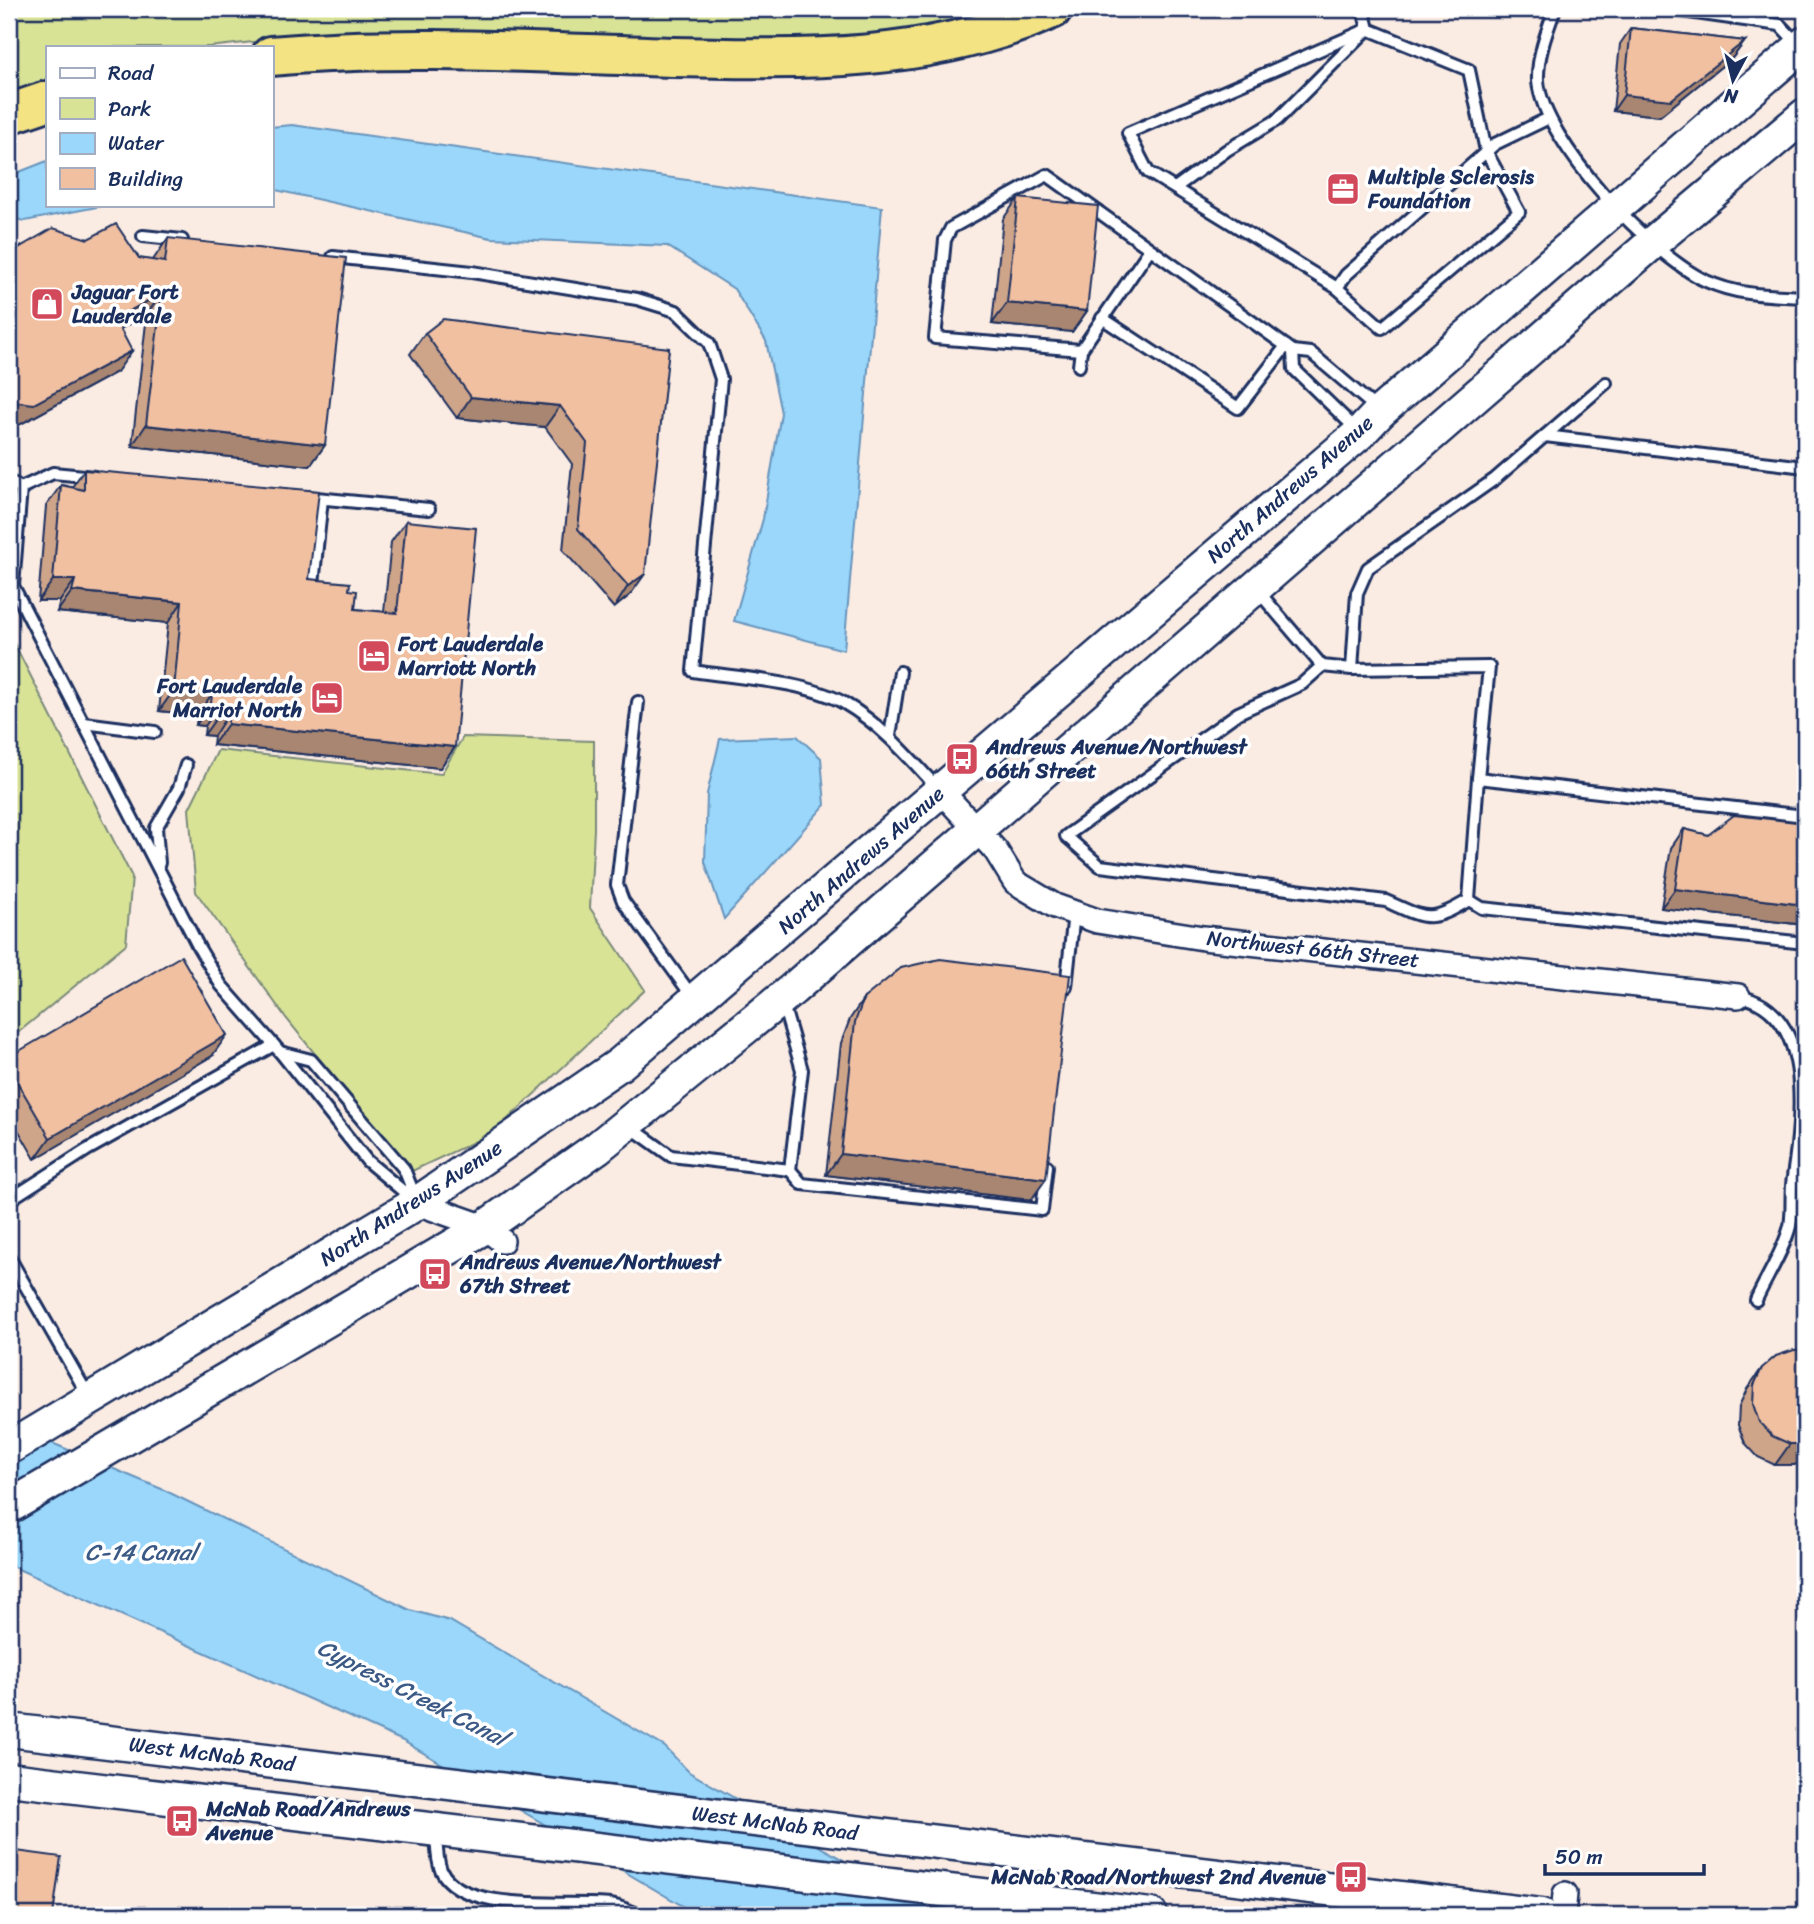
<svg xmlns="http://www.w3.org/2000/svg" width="1814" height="1924" font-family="Sriracha,sans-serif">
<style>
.green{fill:#d8e396;stroke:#7a897a;stroke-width:2}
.water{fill:#9ad7fb;stroke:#6794bc;stroke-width:2}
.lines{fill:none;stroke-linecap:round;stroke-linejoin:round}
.service-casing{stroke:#1b2f5e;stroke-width:16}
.minor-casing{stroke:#1b2f5e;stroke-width:28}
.secondary-casing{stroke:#1b2f5e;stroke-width:37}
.motorway-casing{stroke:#1b2f5e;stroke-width:44}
.service{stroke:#fff;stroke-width:10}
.minor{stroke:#fff;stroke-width:23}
.secondary{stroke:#fff;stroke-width:32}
.motorway{stroke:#f4e382;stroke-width:38}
.wall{fill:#cfa58a;stroke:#1b2f5e;stroke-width:2}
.shaded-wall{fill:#a98671;stroke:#1b2f5e;stroke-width:2}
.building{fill:#f1c0a1;stroke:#1b2f5e;stroke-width:2}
.labels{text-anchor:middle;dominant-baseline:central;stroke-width:7;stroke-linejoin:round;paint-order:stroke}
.poi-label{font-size:21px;font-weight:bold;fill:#1b2f5e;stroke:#fff;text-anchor:start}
.street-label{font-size:21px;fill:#1b2f5e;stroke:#fff}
.water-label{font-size:23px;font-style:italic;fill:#3b5985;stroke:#fff}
</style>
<rect width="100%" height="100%" fill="#fbece3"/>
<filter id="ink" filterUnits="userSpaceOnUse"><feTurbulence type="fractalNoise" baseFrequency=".0143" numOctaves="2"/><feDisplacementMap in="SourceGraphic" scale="14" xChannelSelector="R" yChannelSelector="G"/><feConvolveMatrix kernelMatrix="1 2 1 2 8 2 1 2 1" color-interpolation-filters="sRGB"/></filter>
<g filter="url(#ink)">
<g class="green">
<path d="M21 9H753L834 12 1013 9 879 39 270 40 209 47H47V85L9 96V19Z"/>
<path d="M9 633 132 877 126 944 9 1040Z"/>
<path d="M463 737 594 741V829L590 908 645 990 493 1133 410 1172 286 1018 196 892 189 809 218 750 441 774Z"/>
</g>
<g class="water">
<path d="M292 125 882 207 844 650 734 621 763 519 781 413 766 341 734 289 667 246 491 238 271 189V127Z"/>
<path d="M47 161V205H107L25 221 9 218V176Z"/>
<path d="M797 736 821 758 825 805 724 919 705 862 707 794 720 739Z"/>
<path d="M9 1425 164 1490 410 1610 450 1621 665 1747 689 1772 940 1915H698L403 1741 9 1565Z"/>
</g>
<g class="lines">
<defs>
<g id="service">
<path d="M1555 9C1547 31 1537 57 1538 81 1543 142 1652 256 1706 281 1739 296 1770 295 1805 297"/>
<path d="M1667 9 1780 25 1798 44"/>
<path d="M1368 29 1469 70 1486 151 1519 212 1382 328 1337 288 1148 172 1128 133Z"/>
<path d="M1175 188 1227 150 1277 120 1368 29 1363 9"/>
<path d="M143 236 182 240"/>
<path d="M1150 249 1081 350 935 338 945 240 951 228 1047 175 1293 351 1311 353 1377 409"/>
<path d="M333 257 472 272 637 299 676 311 709 343 721 379 693 671C738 678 805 681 844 703 882 725 910 758 939 790"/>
<path d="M1337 288 1346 275 1495 144 1549 118"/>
<path d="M1102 318 1238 408 1286 346"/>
<path d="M1293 351 1294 369 1357 430"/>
<path d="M1079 366 1081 350"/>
<path d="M1545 436 1805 467"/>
<path d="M9 481 21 488 13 586 199 948 221 985 280 1052 367 1161 415 1201"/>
<path d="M21 488 53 473 95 477"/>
<path d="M306 497 429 509"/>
<path d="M1258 591 1322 666 1352 669 1489 667 1478 778 1805 816"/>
<path d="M312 594 322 499"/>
<path d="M1322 666 1302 684 1238 713 1066 836 1100 866 1386 901C1426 919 1430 924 1469 900"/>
<path d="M1352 669 1357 593 1368 568 1495 479 1606 383"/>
<path d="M638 702 617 885 623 901 692 996"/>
<path d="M84 723 155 732"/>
<path d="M890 736 900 672"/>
<path d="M1478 778 1469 900 1482 908 1805 943"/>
<path d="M159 863 156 828 179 788 186 765"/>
<path d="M1066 987 1074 913"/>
<path d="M1738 996C1814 1010 1802 1115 1793 1177 1790 1193 1793 1210 1790 1226 1784 1250 1767 1276 1756 1300"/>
<path d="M280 1052 311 1060 404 1169 416 1199"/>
<path d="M629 1126 671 1156 790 1170 802 1070 782 1001"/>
<path d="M790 1170 802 1184 1042 1210 1047 1166"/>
<path d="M9 1200 87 1150 274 1045"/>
<path d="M9 1257 89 1397"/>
<path d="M436 1832C437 1844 436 1858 441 1870 462 1915 569 1900 610 1905 620 1906 631 1912 641 1915"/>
</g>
<g id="minor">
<path d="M941 791 996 851 1015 882 1055 906 1097 921 1203 938 1738 996"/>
<path d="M417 1203 485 1227 502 1241"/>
<path d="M1563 1915 1565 1894"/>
</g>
<g id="secondary">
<path d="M9 1448 417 1203 620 1064 1360 433 1380 412 1805 43"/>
<path d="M9 1507 485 1227 597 1148 793 989 1650 245 1805 115"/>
<path d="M9 1730 1542 1915"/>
<path d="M9 1779 1151 1915"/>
</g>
<g id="motorway">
<path d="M271 56C405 44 540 53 673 57 803 60 931 63 1052 9"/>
<path d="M9 114 47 101"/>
</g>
</defs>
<use href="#service" class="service-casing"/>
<use href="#minor" class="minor-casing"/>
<use href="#secondary" class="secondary-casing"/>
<use href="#motorway" class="motorway-casing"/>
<use href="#service" class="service"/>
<use href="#minor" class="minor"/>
<use href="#secondary" class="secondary"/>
<use href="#motorway" class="motorway"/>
</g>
<g class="wall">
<path d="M1631 28 1745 41 1733 57 1660 116 1613 111 1620 44Z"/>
<path d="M1018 198 1087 311 1072 332 992 324 1003 219Z"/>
<path d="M168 238 325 445 310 466 132 446 147 314 120 329 117 372 19 425 9 424V260L17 249 153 260Z"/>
<path d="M425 333 669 348 630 595 614 608 563 550 572 464 545 427 457 418 410 354Z"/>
<path d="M84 470 309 579 349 590 355 609 384 612 391 542 406 521 455 747 440 768 213 745 214 736 204 735 205 726 196 725 197 715 159 711 168 623 57 612 60 601H38L46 506 61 485 72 487Z"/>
<path d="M1805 823V925L1661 908 1671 848 1684 829 1708 835Z"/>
<path d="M864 998 1031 1200 826 1175 841 1043 850 1019Z"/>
<path d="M212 1056 35 1159 9 1114V1057Z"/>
<path d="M1805 1350V1461L1794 1465H1775L1758 1457 1745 1443 1738 1425 1739 1406 1747 1389 1762 1368Z"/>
</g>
<g class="shaded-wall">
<path d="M1745 41 1733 57 1660 116 1613 111 1624 95Z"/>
<path d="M162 293 147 314 100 340 115 319Z"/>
<path d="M1007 303 1087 311 1072 332 992 324Z"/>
<path d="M132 351 117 372 19 425 9 424V415L18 402Z"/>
<path d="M471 397 560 406 545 427 457 418Z"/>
<path d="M146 425 325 445 310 466 132 446Z"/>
<path d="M645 574 630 595 614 608 628 586Z"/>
<path d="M53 580H75L60 601H38Z"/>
<path d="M72 591 182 602 168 623 57 612Z"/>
<path d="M174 690 212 694 197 715 159 711Z"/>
<path d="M211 704 220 705 205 726 196 725Z"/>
<path d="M219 714H228L214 736 204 735Z"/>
<path d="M228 724 455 747 440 768 213 745Z"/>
<path d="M1675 889 1805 905V925L1661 908Z"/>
<path d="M227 1035 212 1056 35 1159 50 1138Z"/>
<path d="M841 1154 1046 1179 1031 1200 826 1175Z"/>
<path d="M1790 1444H1805V1461L1794 1465H1775Z"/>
</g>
<g class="building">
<path d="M1631 28 1745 41 1671 100 1624 95Z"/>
<path d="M1018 198 1098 206 1087 311 1007 303Z"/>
<path d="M116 224 139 258 165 262 168 238 346 258 325 445 146 425 162 293 115 319 132 351 34 404 18 402 9 387V276L17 249 53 228 88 239Z"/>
<path d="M443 319 669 348 645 574 628 586 578 529 587 443 560 406 471 397 425 333Z"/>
<path d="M84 470 319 491 309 579 350 583 349 590 357 591 355 609 397 613 406 521 476 528 455 747 228 724V714H219L220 705 211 704 212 694 174 690 182 602 72 591 75 580H53L61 485 84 490Z"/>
<path d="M1734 815 1805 823V905L1675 889 1684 829 1708 835Z"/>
<path d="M181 956 227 1035 50 1138 9 1068V1057Z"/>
<path d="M940 959 1070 975 1046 1179 841 1154 855 1022 864 998 901 968Z"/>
<path d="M1794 1350H1805V1444H1790L1772 1436 1759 1422 1753 1404 1754 1385 1762 1368 1776 1356Z"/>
<path d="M9 1850 61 1857 53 1915H9Z"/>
</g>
</g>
<defs>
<symbol id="office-square" viewBox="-11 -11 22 22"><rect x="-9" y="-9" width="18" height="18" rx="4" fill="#d1495b" stroke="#fff"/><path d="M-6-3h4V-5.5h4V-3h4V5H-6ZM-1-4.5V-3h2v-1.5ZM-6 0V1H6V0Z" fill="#fff"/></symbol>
<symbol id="shop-square" viewBox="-11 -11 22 22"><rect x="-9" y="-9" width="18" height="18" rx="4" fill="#d1495b" stroke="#fff"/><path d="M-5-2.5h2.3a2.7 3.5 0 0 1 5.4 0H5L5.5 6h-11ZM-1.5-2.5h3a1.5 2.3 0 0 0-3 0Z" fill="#fff"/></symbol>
<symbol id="hotel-square" viewBox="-11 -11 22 22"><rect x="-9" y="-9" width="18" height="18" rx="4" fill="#d1495b" stroke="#fff"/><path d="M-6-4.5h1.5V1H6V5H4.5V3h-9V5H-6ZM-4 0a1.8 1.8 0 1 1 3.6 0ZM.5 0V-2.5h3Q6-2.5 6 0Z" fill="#fff"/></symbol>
<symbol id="bus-square" viewBox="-11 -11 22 22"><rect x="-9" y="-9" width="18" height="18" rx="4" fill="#d1495b" stroke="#fff"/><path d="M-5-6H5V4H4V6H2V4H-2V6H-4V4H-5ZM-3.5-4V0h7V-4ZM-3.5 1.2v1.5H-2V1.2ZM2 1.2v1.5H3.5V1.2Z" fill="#fff"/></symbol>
</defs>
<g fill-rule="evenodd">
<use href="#office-square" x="1324" y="170" width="38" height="38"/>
<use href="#shop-square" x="28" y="285" width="38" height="38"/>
<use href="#hotel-square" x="355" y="637" width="38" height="38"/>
<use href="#hotel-square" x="308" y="679" width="38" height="38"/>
<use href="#bus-square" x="943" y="740" width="38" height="38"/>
<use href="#bus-square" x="416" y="1255" width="38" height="38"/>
<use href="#bus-square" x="163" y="1802" width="38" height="38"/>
<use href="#bus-square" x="1332" y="1858" width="38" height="38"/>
</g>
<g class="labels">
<g class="poi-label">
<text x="1368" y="177">Multiple Sclerosis<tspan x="1368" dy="24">Foundation</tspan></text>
<text x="72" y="292">Jaguar Fort<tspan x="72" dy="24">Lauderdale</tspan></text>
<text x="398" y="644">Fort Lauderdale<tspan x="398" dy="24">Marriott North</tspan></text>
<text x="302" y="686" text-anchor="end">Fort Lauderdale<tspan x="302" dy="24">Marriot North</tspan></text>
<text x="986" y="747">Andrews Avenue/Northwest<tspan x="986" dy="24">66th Street</tspan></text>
<text x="460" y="1262">Andrews Avenue/Northwest<tspan x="460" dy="24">67th Street</tspan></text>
<text x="206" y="1809">McNab Road/Andrews<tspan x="206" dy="24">Avenue</tspan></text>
<text x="1326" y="1877" text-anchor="end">McNab Road/Northwest 2nd Avenue</text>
</g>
<g class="street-label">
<text transform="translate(1290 489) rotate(-41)">North Andrews Avenue</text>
<text transform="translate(861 860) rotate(-41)">North Andrews Avenue</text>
<text transform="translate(1313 949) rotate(6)">Northwest 66th Street</text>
<text transform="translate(411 1203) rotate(-33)">North Andrews Avenue</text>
<text transform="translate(212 1754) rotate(7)">West McNab Road</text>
<text transform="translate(775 1823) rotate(7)">West McNab Road</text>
</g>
<g class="water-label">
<text x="141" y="1552">C-14 Canal</text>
<text transform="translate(412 1693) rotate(27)">Cypress Creek Canal</text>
</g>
</g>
<rect width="1814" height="1924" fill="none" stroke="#fff" stroke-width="35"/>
<rect x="18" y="18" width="1779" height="1889" fill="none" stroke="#1b2f5e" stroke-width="2.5" filter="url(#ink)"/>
<rect x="46" y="46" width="228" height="161" fill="#ffffff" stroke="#a4acbf" stroke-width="2"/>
<rect x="60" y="68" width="35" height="10" fill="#ffffff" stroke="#a4acbf" stroke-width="2"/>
<text x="108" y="80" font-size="21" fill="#1b2f5e">Road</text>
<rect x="60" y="98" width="35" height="21" fill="#d8e396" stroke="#a4acbf" stroke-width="2"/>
<text x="108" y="116" font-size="21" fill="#1b2f5e">Park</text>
<rect x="60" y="133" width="35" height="21" fill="#9ad7fb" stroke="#a4acbf" stroke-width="2"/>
<text x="108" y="150" font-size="21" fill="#1b2f5e">Water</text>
<rect x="60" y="168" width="35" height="21" fill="#f1c0a1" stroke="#a4acbf" stroke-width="2"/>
<text x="108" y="186" font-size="21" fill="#1b2f5e">Building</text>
<g transform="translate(1733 80) rotate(187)" stroke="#ffffff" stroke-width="5" paint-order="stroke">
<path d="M0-5L12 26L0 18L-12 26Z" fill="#1b2f5e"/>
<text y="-10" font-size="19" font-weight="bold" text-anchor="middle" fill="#1b2f5e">N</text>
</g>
<path d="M1545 1864v10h159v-10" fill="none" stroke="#1b2f5e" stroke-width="3.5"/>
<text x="1555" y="1864" font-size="21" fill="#1b2f5e" stroke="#ffffff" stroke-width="5" paint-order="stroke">50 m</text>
</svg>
